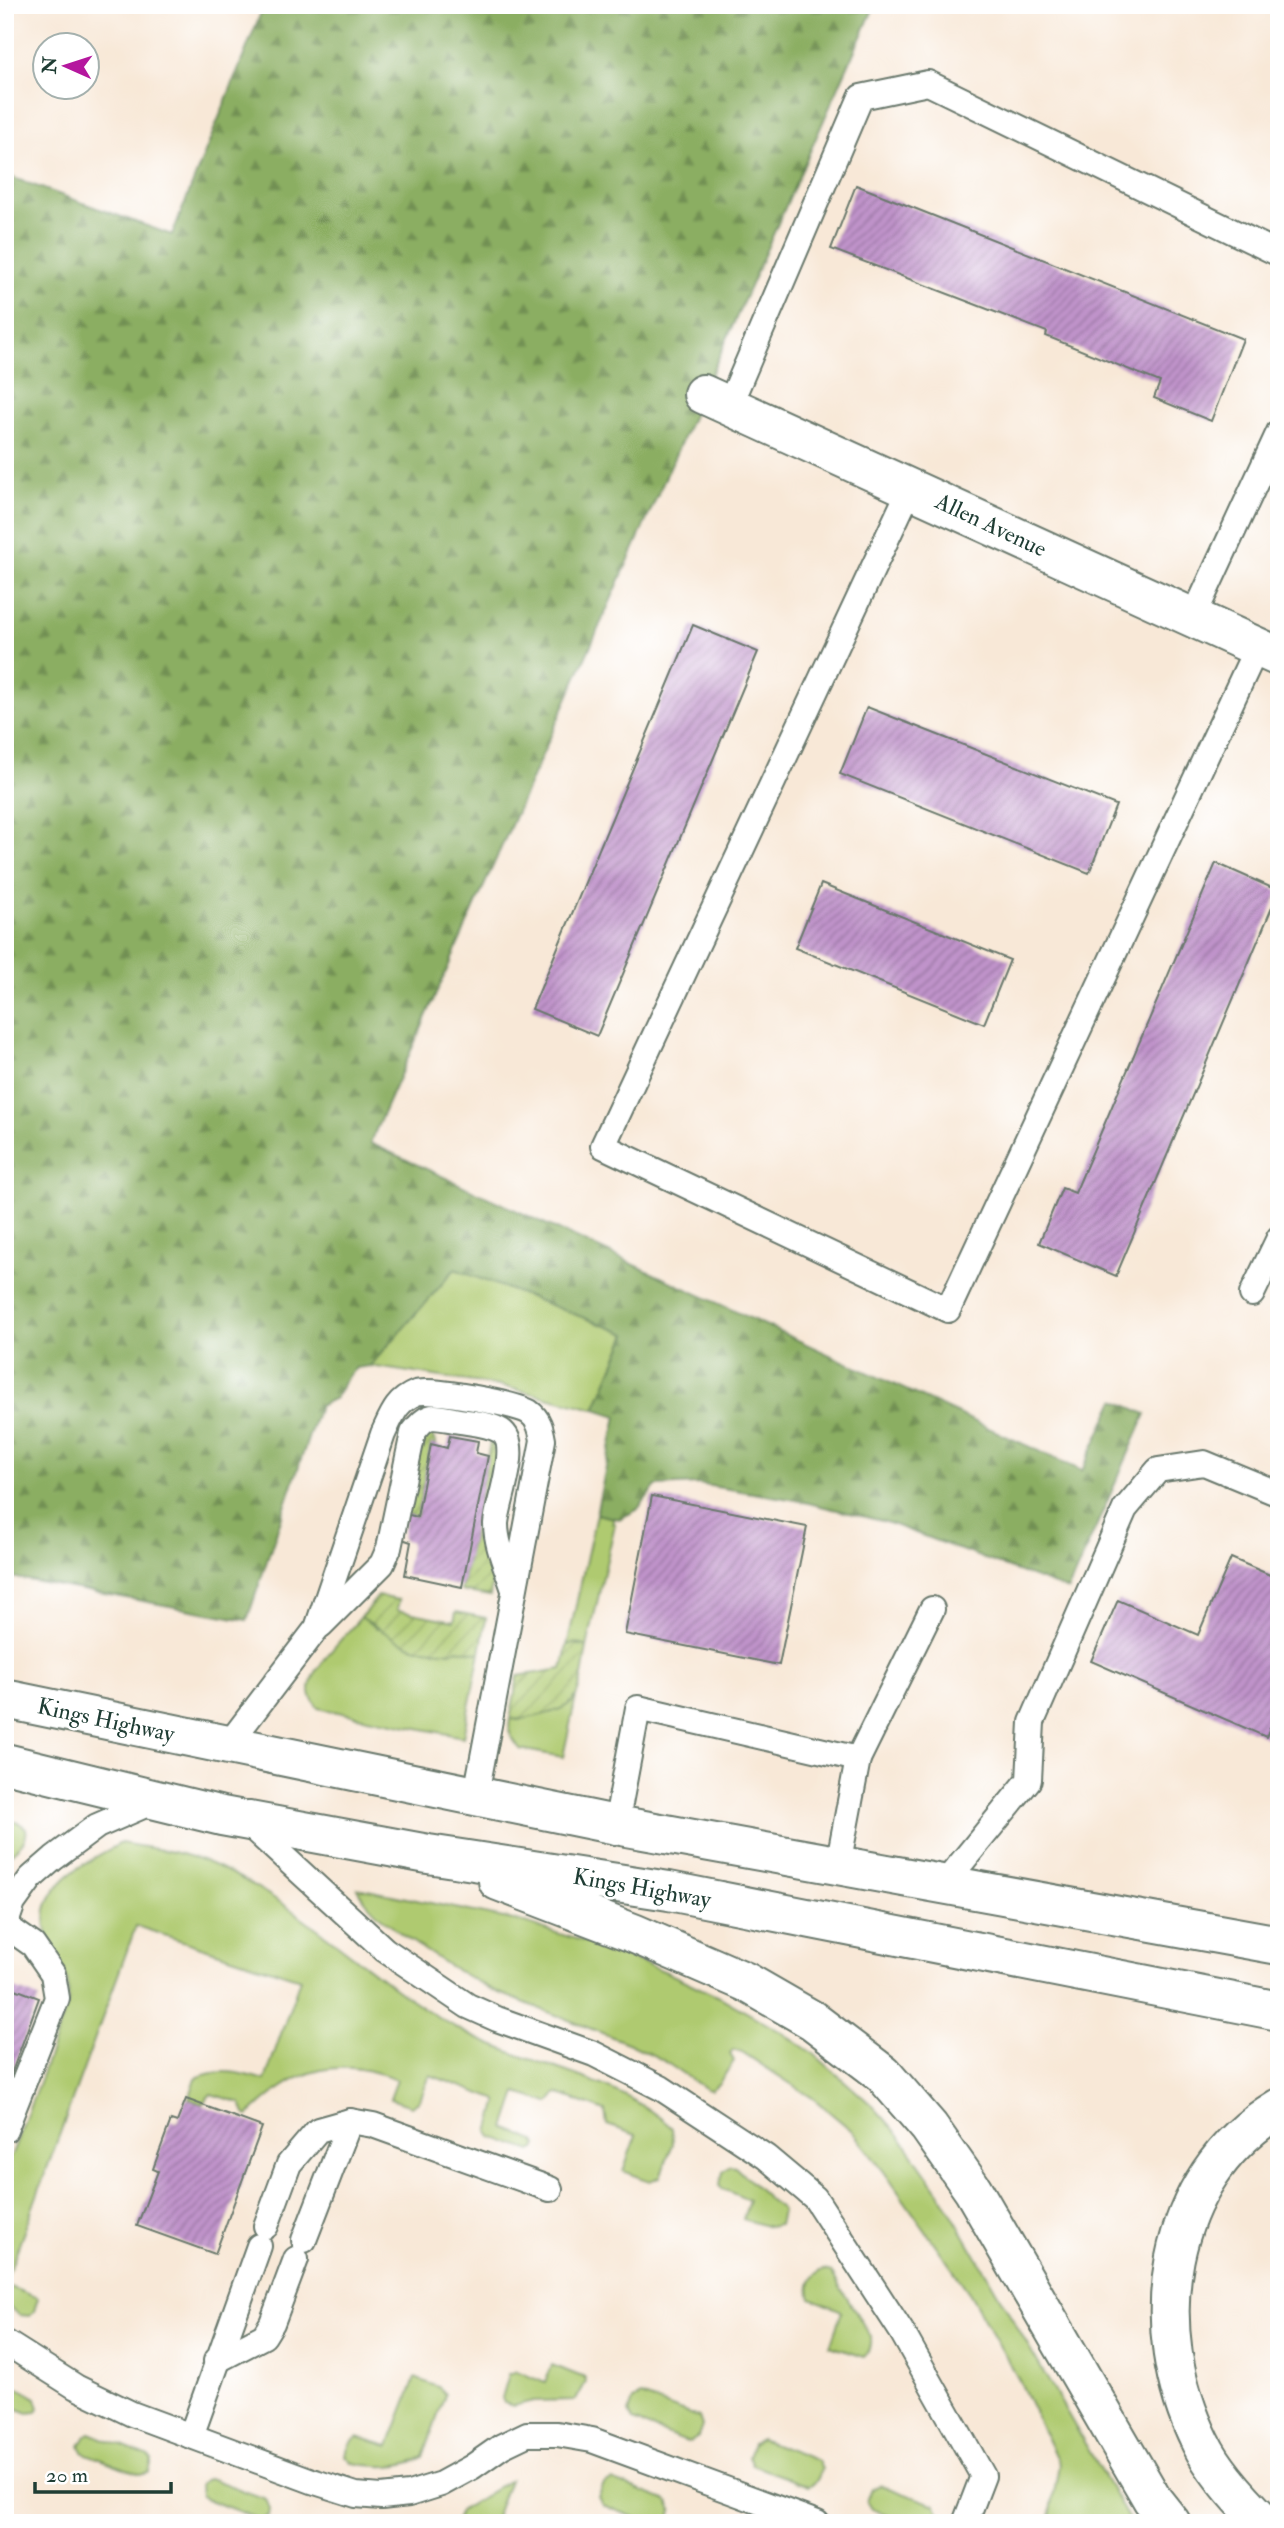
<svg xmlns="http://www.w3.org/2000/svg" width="1284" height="2528" font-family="'IM FELL Double Pica',serif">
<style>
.grass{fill:#afca70;stroke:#678452;stroke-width:2}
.forest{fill:url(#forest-firs);stroke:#55764b;stroke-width:2}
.garden{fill:url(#garden-furrows);stroke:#678452;stroke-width:2}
.building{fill:url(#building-hatch)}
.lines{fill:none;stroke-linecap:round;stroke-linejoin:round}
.service-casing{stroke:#6b796d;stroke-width:28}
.minor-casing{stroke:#6b796d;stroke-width:42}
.primary-casing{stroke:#6b796d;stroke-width:42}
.service{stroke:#fff;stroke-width:24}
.minor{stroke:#fff;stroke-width:38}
.primary{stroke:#fff;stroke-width:38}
.labels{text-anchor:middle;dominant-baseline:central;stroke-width:5;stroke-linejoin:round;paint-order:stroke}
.street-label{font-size:23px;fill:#1f3d34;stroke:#fff}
</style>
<defs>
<pattern id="forest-firs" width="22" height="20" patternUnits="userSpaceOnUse" patternTransform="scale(1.75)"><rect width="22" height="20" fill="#8bae62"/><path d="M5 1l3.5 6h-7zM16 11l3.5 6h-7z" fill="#718f52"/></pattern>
<pattern id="garden-furrows" width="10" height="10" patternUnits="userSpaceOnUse" patternTransform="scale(1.75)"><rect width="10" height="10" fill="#afca70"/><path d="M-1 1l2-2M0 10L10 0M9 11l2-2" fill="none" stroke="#8ea55d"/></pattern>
<pattern id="building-hatch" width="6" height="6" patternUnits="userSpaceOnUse" patternTransform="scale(1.75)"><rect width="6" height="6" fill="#c093ca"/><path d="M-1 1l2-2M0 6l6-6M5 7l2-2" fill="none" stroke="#9b79a5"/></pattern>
</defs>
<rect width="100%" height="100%" fill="#fff"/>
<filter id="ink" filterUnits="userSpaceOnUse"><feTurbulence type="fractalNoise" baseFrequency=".0143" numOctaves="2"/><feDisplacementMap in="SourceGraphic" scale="14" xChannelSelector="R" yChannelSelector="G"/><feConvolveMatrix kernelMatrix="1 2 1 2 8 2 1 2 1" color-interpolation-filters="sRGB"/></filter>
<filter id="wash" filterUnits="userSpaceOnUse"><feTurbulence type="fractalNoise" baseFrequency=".00686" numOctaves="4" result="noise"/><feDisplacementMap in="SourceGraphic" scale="28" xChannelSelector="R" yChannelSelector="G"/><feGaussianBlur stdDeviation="1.57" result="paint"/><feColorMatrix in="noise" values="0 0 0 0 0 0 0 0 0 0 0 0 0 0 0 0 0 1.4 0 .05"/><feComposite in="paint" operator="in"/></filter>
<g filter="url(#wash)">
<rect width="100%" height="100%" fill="#f8e8d7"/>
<g class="grass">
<path d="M455 1269 627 1334 595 1409 506 1387 370 1366Z"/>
<path d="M596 1514 614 1518 612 1523 615 1524 587 1647 578 1643 567 1646Z"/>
<path d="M361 1617 376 1628 449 1652 458 1649 480 1653 463 1737 318 1708C314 1702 309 1696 310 1688 312 1667 347 1634 361 1617Z"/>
<path d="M576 1697 563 1757 520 1749C512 1738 507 1733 510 1719L519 1720 570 1704Z"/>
<path d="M5 1820 19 1823 26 1828C29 1843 14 1849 5 1859Z"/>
<path d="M121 1843C148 1848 179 1851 204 1861 304 1901 375 1987 470 2035 534 2067 619 2078 672 2128L673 2144 660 2177 650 2181 623 2171 636 2135 607 2125 605 2111 557 2093 549 2103 517 2093 505 2128 535 2141 537 2145 535 2149 531 2151 492 2137 489 2132 498 2100 430 2075 420 2100 411 2106 390 2099 397 2080C385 2074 372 2071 360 2069 313 2062 280 2084 248 2116L245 2114 241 2103 211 2094 202 2104 189 2099 196 2078C220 2067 241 2073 265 2080L300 1979 136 1926 5 2283V2165L13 2152 67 2007C72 1979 63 1970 52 1946 25 1891 82 1864 121 1843Z"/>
<path d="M358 1888 518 1921 608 1949 664 1971 725 2000 781 2032 814 2054 874 2107 899 2135 939 2192 1131 2523H1049L1059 2464 1020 2382 970 2294 885 2173 851 2130 814 2099 742 2052 733 2050 730 2054 734 2061 719 2083 711 2090 706 2089 661 2059 630 2044 497 1992C464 1976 370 1922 358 1888Z"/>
<path d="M730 2166 735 2167 782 2211 779 2225 769 2227 743 2219 749 2200 722 2189 720 2184 723 2172Z"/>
<path d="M824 2270 831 2272 871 2337C872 2344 870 2352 864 2357L830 2346 842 2311 811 2298C807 2287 812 2273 824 2270Z"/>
<path d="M5 2285 38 2298 34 2311 30 2316 19 2315 5 2304Z"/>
<path d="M552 2365 585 2378 586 2382 576 2400 533 2401 513 2406 504 2403 502 2398 509 2374 517 2371 545 2383Z"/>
<path d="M415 2378 438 2387 445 2394 423 2457C403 2468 375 2468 353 2463L346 2456C347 2448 351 2441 358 2437L389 2446Z"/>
<path d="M5 2380 36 2398 39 2408 36 2412 28 2413 5 2404Z"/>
<path d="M641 2396 699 2417 702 2426 698 2437 689 2443 633 2421 629 2413 633 2400Z"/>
<path d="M90 2433 147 2456 152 2460 149 2472 145 2474H140L84 2453 80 2446 86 2436Z"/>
<path d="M761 2439 818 2461 822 2469C818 2478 817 2484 808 2486L752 2465 748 2457 753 2443Z"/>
<path d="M207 2479H212L266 2499 270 2509 269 2516 259 2519 206 2499 201 2495 200 2485Z"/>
<path d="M509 2480 493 2523H455L460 2511Z"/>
<path d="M612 2480 668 2501 672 2511 668 2523H650L602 2505 598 2497 604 2484Z"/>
<path d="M880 2485 936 2505 940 2516 938 2523H910L872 2509 867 2501 872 2489Z"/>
</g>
<path class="forest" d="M264 5H875L370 1143 1082 1471 1115 1400 1146 1414 1068 1590 886 1522 796 1500 698 1484 656 1486 637 1510 619 1519 596 1514 617 1416 595 1409 627 1334 455 1269 370 1366 356 1368 347 1377 335 1398 319 1406 247 1620 5 1576V175L172 235Z"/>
<g class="garden">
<path d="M430 1429 436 1445H431L417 1517 406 1514 421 1444Z"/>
<path d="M491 1438 497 1459 483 1533C484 1560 497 1564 490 1596L461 1591Z"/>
<path d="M378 1596 399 1600 397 1610 454 1621 456 1612 486 1618 480 1653 458 1649 450 1652 417 1648 397 1640 361 1617Z"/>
<path d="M572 1643 587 1647C584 1662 583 1682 576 1696 569 1712 526 1720 510 1719L518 1676 562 1669 567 1646Z"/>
</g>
<g id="blocks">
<g class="building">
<path d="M856 185 1243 339 1211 421 1154 398 1160 382 1046 336 1047 332 831 249Z"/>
<path d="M693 625 758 652 597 1036 532 1009Z"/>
<path d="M867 707 1116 805 1089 873 840 774Z"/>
<path d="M1216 863 1279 891 1116 1276 1039 1243 1062 1188 1075 1193Z"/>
<path d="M821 884 1010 960 984 1024 795 948Z"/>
<path d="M450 1436 478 1441 476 1453 488 1456 462 1587 405 1575 411 1542 402 1539 406 1514 417 1517 431 1444 447 1448Z"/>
<path d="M652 1496 807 1527 779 1665 625 1634Z"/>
<path d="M1231 1558 1279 1579V1707L1266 1737 1091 1661 1118 1600 1198 1635Z"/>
<path d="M5 1985 39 1998 6 2088H5Z"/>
<path d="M186 2099 262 2127 215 2254 137 2226 158 2171 153 2169 171 2120 177 2122Z"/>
</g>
</g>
</g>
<g filter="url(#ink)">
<use href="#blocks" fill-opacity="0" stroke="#6b796d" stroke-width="2"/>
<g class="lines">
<defs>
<g id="service">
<path d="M729 406 861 97 928 83 1279 254"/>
<path d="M910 489 603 1146 948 1310 1257 647"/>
<path d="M1193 618 1279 432"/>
<path d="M1252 1294 1279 1238"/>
<path d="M321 1625 382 1564 389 1548 413 1433C427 1413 432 1416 454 1420 469 1423 488 1423 501 1431 522 1445 497 1503 496 1524 496 1545 507 1568 513 1587"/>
<path d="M228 1745 317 1628 383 1434C392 1415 396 1401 416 1393 430 1388 516 1404 529 1412 539 1419 541 1429 543 1440L476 1794"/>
<path d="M858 1759 932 1609"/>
<path d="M246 1822 385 1950 468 2006 497 2019 594 2054 661 2088 766 2157 815 2198 902 2332 983 2476 965 2523"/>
<path d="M616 1825 638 1708 858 1759 838 1865"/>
<path d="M944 1884 1029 1780 1032 1722 1125 1509 1158 1470 1204 1463 1279 1494"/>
<path d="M5 1926 13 1903 31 1878 54 1858 97 1826 157 1800"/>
<path d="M5 2130 57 1998 53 1974 33 1945 6 1926"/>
<path d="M266 2226 289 2164 318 2130 350 2121 373 2125 550 2189"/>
<path d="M304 2240 350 2121"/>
<path d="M5 2342 76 2387 132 2414 312 2481 356 2495 381 2497 409 2494 441 2484 472 2467 502 2446 527 2434H557L592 2440 817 2523"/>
<path d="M216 2361 264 2336 272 2323 296 2259"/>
<path d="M191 2436 259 2246"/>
</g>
<path id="minor" d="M703 394 1279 657"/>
<g id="primary">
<path d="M5 1699 616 1825 1279 1945"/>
<path d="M5 1763 222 1816 428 1854 669 1891 1279 2011"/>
<path d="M498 1881 633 1933 746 1982 812 2020 883 2074 929 2127 973 2190 1152 2499 1171 2523"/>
<path d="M1264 2523C1243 2502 1214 2470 1201 2443 1144 2329 1162 2178 1279 2108"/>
</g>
</defs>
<use href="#service" class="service-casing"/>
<use href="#minor" class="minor-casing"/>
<use href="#primary" class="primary-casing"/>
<use href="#service" class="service"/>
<use href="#minor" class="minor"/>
<use href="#primary" class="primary"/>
</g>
</g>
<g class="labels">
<g class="street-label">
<text transform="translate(991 525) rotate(25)">Allen Avenue</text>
<text transform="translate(106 1720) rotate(12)">Kings Highway</text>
<text transform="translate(642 1888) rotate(10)">Kings Highway</text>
</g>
</g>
<rect width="1284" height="2528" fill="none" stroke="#fff" stroke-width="28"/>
<g transform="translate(66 66) rotate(273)"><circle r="33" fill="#ffffff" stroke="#a5b1ae" stroke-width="2"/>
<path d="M0-5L12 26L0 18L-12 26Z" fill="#b5179e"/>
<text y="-10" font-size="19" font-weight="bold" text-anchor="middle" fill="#1f3d34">N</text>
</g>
<path d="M35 2482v10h136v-10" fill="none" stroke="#1f3d34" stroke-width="3.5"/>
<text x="46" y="2482" font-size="21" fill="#1f3d34" stroke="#ffffff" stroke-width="5" paint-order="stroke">20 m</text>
</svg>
